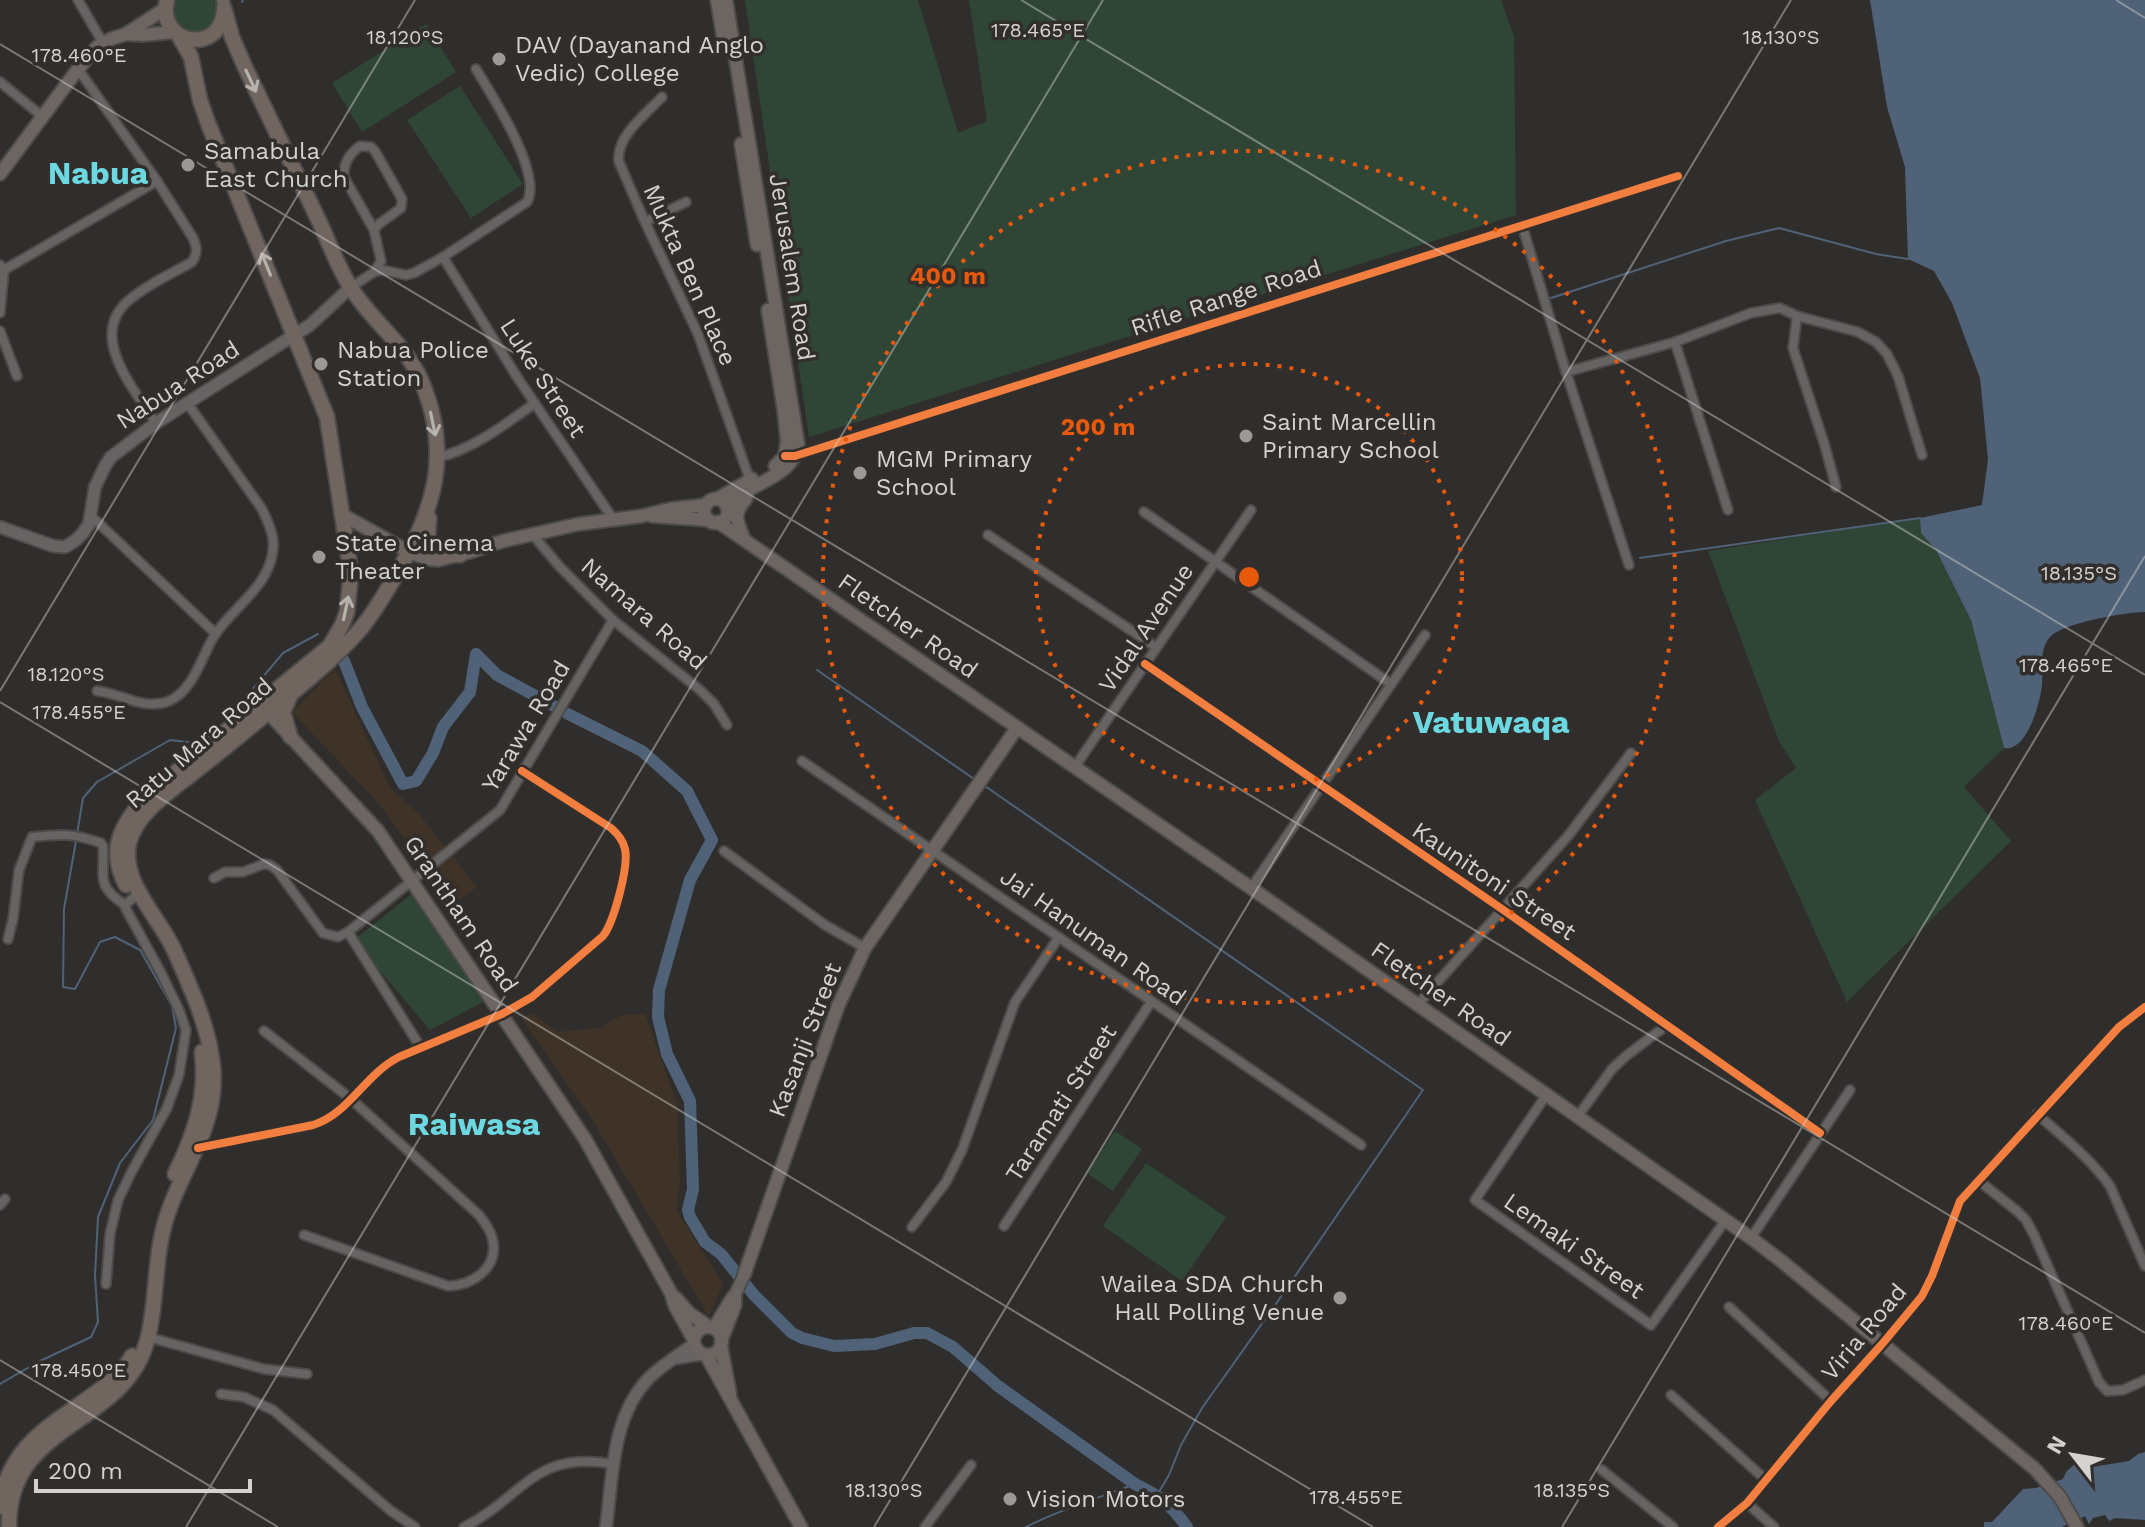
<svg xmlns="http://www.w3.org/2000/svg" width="2145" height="1527" font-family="'Work Sans',sans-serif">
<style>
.commercial{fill:#3f3327}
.green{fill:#2f4636}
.water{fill:#4f6277}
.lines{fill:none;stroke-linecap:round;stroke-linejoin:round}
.stream{stroke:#4f6277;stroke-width:2}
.river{stroke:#4f6277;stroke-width:12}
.street-casing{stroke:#4d4b4a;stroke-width:12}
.secondary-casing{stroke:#4d4b4a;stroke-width:15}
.primary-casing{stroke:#4d4b4a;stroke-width:16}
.highway-casing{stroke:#4d4b4a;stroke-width:18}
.street{stroke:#666463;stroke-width:8}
.secondary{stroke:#666463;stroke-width:11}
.primary{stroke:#6c6561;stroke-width:12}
.highway{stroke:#71665f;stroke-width:14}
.cycleway-casing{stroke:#312e2b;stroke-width:13}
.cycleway{stroke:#f27e40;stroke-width:8}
.oneway{stroke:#b6b2ae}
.ticks{fill:none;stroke:#d4d2d0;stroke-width:2;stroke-opacity:0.45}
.ring{fill:none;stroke:#e8590c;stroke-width:4;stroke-dasharray:4 8}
.poi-dot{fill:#9b9997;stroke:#312e2b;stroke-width:3}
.labels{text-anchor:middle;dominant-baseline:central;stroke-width:7;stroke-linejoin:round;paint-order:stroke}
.poi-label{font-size:24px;fill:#d4d2d0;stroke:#312e2b;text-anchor:start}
.street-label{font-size:24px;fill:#d4d2d0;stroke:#312e2b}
.district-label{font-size:32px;font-weight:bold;fill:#6cd8e1;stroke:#312e2b}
.ticks-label{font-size:20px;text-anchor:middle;fill:#d4d2d0;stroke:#312e2b;stroke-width:7;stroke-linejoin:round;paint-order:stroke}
.centre{fill:#e8590c;stroke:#312e2b;stroke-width:4}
.ring-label{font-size:24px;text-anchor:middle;font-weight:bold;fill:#e8590c;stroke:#312e2b;stroke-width:7;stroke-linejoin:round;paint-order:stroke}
</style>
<rect width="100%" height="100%" fill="#302e2c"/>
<g class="commercial">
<path d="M335 669 390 788 418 813 477 887 453 904 380 805 292 712Z"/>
<path d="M533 1013 557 1032 600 1028 622 1015 645 1014 677 1104 680 1185 676 1210 723 1284 709 1317 592 1119 521 1018Z"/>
</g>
<g class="green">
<path d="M175 0H214C221 13 216 21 208 32L187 36 172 21V6Z"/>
<path d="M745 0H918L958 133 987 121 969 0H1501L1514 36 1516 215 809 437Z"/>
<path d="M426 24 456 72 362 132 332 83Z"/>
<path d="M460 86 523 184 471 218 407 120Z"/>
<path d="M1920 518 1971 620 2004 748 1964 787 2011 841 1847 1002 1755 800 1796 768 1779 741 1708 551Z"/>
<path d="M413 893 483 1002 430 1030 354 940Z"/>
<path d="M1115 1131 1142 1149 1113 1191 1087 1173Z"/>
<path d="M1146 1163 1226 1217 1182 1281 1103 1226Z"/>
</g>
<g class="water">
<path d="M1870 0H2145V612C2126 612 2062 623 2050 637 2039 649 2043 669 2042 685 2040 703 2027 752 2004 748L1971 620 1936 550 1921 533 1920 518 1982 505 1988 459 1980 378 1952 303 1934 271 1908 259 1905 167 1887 107Z"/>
<path d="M2145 1452V1520L2115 1518 2109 1521 2105 1515 2093 1518 2089 1524 2085 1516 2062 1527H1984V1522H1992L2023 1489 2036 1488 2063 1479 2066 1472 2076 1463 2086 1468 2129 1461 2138 1454Z"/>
</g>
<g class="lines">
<g class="stream">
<path d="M242 2 243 0"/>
<path d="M1551 298 1726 241 1779 228 1876 254 1908 259"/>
<path d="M1640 558 1920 518"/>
<path d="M817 670 974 779"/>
<path d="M982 784 1423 1090 1278 1301 1202 1408 1181 1445 1169 1475 1157 1495"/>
<path d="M77 834 83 798 97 782 170 740 195 743 220 728 283 653 318 634"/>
<path d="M0 1384 38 1362 91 1337 98 1322 95 1275 98 1217 120 1163 153 1120 176 1028 172 1006 140 950 115 937 100 942 75 989 63 987 64 909 76 841"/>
<path d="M1026 1527C1061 1509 1099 1498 1135 1484"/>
</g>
<g class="river">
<path d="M344 661 362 707 403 784 416 781 433 753 443 727 470 692 476 654 497 675 554 706"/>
<path d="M568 714 642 751 687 791 712 840 690 880 659 990 658 1017 667 1054 690 1101 693 1189 688 1210 690 1217 705 1242 721 1254 754 1295 792 1333 802 1338 834 1346 875 1344 914 1333H927L953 1347 998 1386 1135 1484C1160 1496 1171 1505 1187 1527"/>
</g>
<defs>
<g id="street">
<path d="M78 0 103 43"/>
<path d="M78 69 157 181 193 238C197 247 198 253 192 262 171 274 146 285 128 301 87 337 135 390 156 423"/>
<path d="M0 82 43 117"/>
<path d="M662 97C646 114 615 137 619 162L645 222 698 334 750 480"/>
<path d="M645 222 686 202"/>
<path d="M1522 225 1566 372 1629 565"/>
<path d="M374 230 379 224 401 208 402 199 375 151 371 147 360 146C349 154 343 164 344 177L374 230 381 261 375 271"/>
<path d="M443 257 517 377 613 519"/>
<path d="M0 265 4 270 0 313"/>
<path d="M4 270 157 181"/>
<path d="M350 288 374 272 383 270 406 275 414 273 443 257 527 202C543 173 492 96 476 69"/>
<path d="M1797 316 1793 348 1824 443 1836 487"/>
<path d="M0 331 17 376"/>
<path d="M1675 342 1728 510"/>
<path d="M1566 372 1675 342 1751 313 1780 308 1797 316 1858 332 1876 342 1887 354 1898 376 1922 455"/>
<path d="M794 456 1678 176"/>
<path d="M437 458C475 448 504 425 535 403"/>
<path d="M1144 512 1391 684"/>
<path d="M90 515 216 634"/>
<path d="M532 534 560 567 613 620 700 690 714 704 727 725"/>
<path d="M988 535 1156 647"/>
<path d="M1145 664 1502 909 1820 1133"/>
<path d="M97 691C120 693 144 711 169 701 193 691 202 656 214 636 233 607 269 587 273 550 275 536 268 522 262 509L188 404"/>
<path d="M802 761 1361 1145"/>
<path d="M1074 768 1251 510"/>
<path d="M724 851 825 925 865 948"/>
<path d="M214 878 225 872H243L264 864 270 865 277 870 323 933 338 937 348 932 500 810 613 620"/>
<path d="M1251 888 1425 635"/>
<path d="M348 932 421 1048"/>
<path d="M8 939 13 919 19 870 32 837C62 834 72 833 101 843L103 846C105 878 95 885 125 905"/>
<path d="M1418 1004 1568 836 1631 753"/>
<path d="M264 1031 351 1099 479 1215C484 1222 490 1229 492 1237 500 1266 475 1285 448 1286L304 1235"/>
<path d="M1547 1094 1475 1200 1651 1325 1725 1221"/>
<path d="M2037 1114C2063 1137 2090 1158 2110 1186L2145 1266"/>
<path d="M1578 1116 1612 1069 1626 1056 1667 1025"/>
<path d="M198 1148 313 1125C350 1113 364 1075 399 1057L502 1014 532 997 603 936C614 922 629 866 625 849 623 840 618 834 611 828L522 771"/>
<path d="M1979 1181 2017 1211 2026 1220 2034 1235 2099 1382 2107 1391 2123 1390 2145 1380"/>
<path d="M0 1205 5 1199"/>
<path d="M1004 1226 1151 1002"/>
<path d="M912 1227 946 1182 962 1150 1015 1002 1059 937"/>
<path d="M1751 1238 1850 1090"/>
<path d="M106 1284 110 1234 118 1200 132 1171 167 1108 179 1075 186 1030 179 1010 161 973 126 909 125 905 133 898"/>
<path d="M1729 1307 1831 1401"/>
<path d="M148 1337 264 1369 307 1374"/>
<path d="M221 1394 244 1397 273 1410 391 1511 415 1527"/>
<path d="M1671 1395 1766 1480"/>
<path d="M1602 1470 1673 1527"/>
<path d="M1747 1503 1774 1527"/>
<path d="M464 1527C524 1497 533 1450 613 1464"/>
<path d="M925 1527 971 1465"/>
<path d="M1718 1527 1747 1503 1831 1401 1883 1343 1922 1296 1932 1276 1960 1201 2119 1027 2145 1007"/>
</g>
<g id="secondary">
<path d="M0 527 53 546 65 547 76 540 83 533 89 524 95 487 105 466 111 457 156 423 310 325 350 288"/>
<path d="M735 1295 744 1275"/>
<path d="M676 1358 702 1354"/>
<path d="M606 1527C613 1477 611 1417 649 1378 662 1365 679 1355 694 1344"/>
</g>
<g id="primary">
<path d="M717 0 723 36"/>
<path d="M726 0 798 444C796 470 766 479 747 491 740 496 734 502 727 508"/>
<path d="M223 1V0"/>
<path d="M126 34 142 35 174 32"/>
<path d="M741 144 757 245"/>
<path d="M0 174 78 69 97 47 111 39 126 34 166 8"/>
<path d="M768 310 784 411 787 441 785 456 775 466"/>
<path d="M717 499 752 479"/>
<circle cx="716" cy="511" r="12"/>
<path d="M341 514 409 552 428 559 438 560 473 551 503 541 579 524 642 516 670 509 706 505"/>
<path d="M652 516 709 520"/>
<path d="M718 522 1251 888 1751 1238 1780 1260 2035 1469 2060 1497 2077 1527"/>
<path d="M744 539C737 521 732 514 746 499"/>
<path d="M263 707 378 831 585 1139 671 1293 675 1306 694 1340"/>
<path d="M744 1275 838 1006 865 948 1017 728"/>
<path d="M676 1298 689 1313 709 1327"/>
<circle cx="708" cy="1341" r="14"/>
<path d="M714 1328 733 1297"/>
<path d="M721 1341 735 1305V1295"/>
<path d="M721 1346 730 1394"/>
<path d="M706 1355 801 1527"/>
</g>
<g id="highway">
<path d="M167 0C156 45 221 56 224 10"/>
<path d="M429 518 428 535 432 549 440 554 460 555"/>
<path d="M290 736 283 712 291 694"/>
<path d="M126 885C106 848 123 822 148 795L330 646 342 625 347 612 351 573 327 417 208 123 200 100 191 57 179 36"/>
<path d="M175 1174C194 1135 208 1096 202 1052"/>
<path d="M0 1507C8 1445 52 1425 97 1392 111 1381 124 1371 132 1356"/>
<path d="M9 1527C7 1422 124 1427 147 1341 157 1305 154 1266 163 1230 177 1172 219 1130 213 1067 209 1027 191 988 175 952 161 919 120 882 129 843 137 811 174 789 198 769 219 753 239 736 259 720 292 693 328 665 356 634 372 617 383 596 395 577 434 509 453 456 421 380 405 344 374 323 353 291 339 271 330 244 319 221 294 169 269 117 244 65L232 37 224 8"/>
</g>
</defs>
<use href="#street" class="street-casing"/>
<use href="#secondary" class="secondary-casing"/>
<use href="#primary" class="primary-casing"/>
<use href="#highway" class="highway-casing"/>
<use href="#street" class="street"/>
<use href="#secondary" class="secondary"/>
<use href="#primary" class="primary"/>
<use href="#highway" class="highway"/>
<defs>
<g id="cycleway">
<path d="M785 456H795L1678 176"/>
<path d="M1145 664 1502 909 1820 1133"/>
<path d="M198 1148 313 1125C350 1113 364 1075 399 1057L502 1014 532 997 603 936C614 922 629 866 625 849 623 840 618 834 611 828L522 771"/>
<path d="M1718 1527 1747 1503 1831 1401 1883 1343 1922 1296 1932 1276 1960 1201 2119 1027 2145 1007"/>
</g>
</defs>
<use href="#cycleway" class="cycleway-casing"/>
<use href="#cycleway" class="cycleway"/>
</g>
<defs><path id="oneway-shaft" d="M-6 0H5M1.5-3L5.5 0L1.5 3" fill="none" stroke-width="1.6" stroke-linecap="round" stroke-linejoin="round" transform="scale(2)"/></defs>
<g class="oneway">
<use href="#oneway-shaft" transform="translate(251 81) rotate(65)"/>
<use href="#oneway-shaft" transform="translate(266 264) rotate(-112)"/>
<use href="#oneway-shaft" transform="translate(433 424) rotate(78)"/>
<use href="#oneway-shaft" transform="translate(346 608) rotate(-78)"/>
</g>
<path class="ticks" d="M1021 0 2145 675M2116 0 2145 18M0 44 2145 1333M0 691 415 0M0 702 1373 1527M0 1360 278 1527M186 1527 1103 0M874 1527 1791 0M1562 1527 2145 556"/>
<g class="ring">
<circle cx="1249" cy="577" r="213"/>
<circle cx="1249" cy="577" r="426"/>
</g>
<g class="poi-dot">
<circle cx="499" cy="59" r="8"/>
<circle cx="188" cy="165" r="8"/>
<circle cx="321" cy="364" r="8"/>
<circle cx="1246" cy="436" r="8"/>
<circle cx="860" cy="473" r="8"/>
<circle cx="319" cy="557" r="8"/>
<circle cx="1340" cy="1298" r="8"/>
<circle cx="1010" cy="1499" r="8"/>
</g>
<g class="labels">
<g class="poi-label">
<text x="515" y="45">DAV (Dayanand Anglo<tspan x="515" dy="28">Vedic) College</tspan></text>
<text x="204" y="151">Samabula<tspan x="204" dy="28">East Church</tspan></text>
<text x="337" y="350">Nabua Police<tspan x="337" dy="28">Station</tspan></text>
<text x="1262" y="422">Saint Marcellin<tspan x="1262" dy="28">Primary School</tspan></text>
<text x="876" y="459">MGM Primary<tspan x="876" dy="28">School</tspan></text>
<text x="335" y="543">State Cinema<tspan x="335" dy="28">Theater</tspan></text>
<text x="1324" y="1284" text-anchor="end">Wailea SDA Church<tspan x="1324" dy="28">Hall Polling Venue</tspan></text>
<text x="1026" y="1499">Vision Motors</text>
</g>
<g class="street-label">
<text transform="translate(792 267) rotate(81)">Jerusalem Road</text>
<text transform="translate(690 275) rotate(66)">Mukta Ben Place</text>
<text transform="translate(1226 298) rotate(-18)">Rifle Range Road</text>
<text transform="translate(543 378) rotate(57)">Luke Street</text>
<text transform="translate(178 385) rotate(-33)">Nabua Road</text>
<text transform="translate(644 614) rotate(41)">Namara Road</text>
<text transform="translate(908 626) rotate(35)">Fletcher Road</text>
<text transform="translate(1146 628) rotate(-56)">Vidal Avenue</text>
<text transform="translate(526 726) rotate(-59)">Yarawa Road</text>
<text transform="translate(199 743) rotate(-41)">Ratu Mara Road</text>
<text transform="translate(1494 881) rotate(34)">Kaunitoni Street</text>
<text transform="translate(461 914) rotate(56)">Grantham Road</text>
<text transform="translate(1093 937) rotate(35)">Jai Hanuman Road</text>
<text transform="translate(1441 994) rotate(35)">Fletcher Road</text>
<text transform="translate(805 1040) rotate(-69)">Kasanji Street</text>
<text transform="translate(1061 1103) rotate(-57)">Taramati Street</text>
<text transform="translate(1574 1246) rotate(35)">Lemaki Street</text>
<text transform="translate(1864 1332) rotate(-50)">Viria Road</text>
</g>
<g class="district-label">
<text x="98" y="173">Nabua</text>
<text x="1491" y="722">Vatuwaqa</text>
<text x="474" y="1124">Raiwasa</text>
</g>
</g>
<g class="ticks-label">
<text x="1038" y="37">178.465°E</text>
<text x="405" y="44">18.120°S</text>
<text x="1781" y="44">18.130°S</text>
<text x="79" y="62">178.460°E</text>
<text x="2079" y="580">18.135°S</text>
<text x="2066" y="672">178.465°E</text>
<text x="66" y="681">18.120°S</text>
<text x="79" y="719">178.455°E</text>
<text x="2066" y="1330">178.460°E</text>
<text x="79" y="1377">178.450°E</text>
<text x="884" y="1497">18.130°S</text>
<text x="1572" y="1497">18.135°S</text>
<text x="1356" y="1504">178.455°E</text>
</g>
<circle cx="1249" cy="577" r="12" class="centre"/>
<g class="ring-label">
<text x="948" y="284">400 m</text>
<text x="1098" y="435">200 m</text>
</g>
<g transform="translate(2073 1455) rotate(301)" stroke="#312e2b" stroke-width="6" paint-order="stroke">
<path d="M0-6L14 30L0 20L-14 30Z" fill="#d4d2d0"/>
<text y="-12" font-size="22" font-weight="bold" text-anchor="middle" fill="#d4d2d0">N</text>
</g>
<path d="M36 1479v12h214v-12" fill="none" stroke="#d4d2d0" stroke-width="4"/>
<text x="48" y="1479" font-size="24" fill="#d4d2d0" stroke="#312e2b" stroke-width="6" paint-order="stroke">200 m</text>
</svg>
